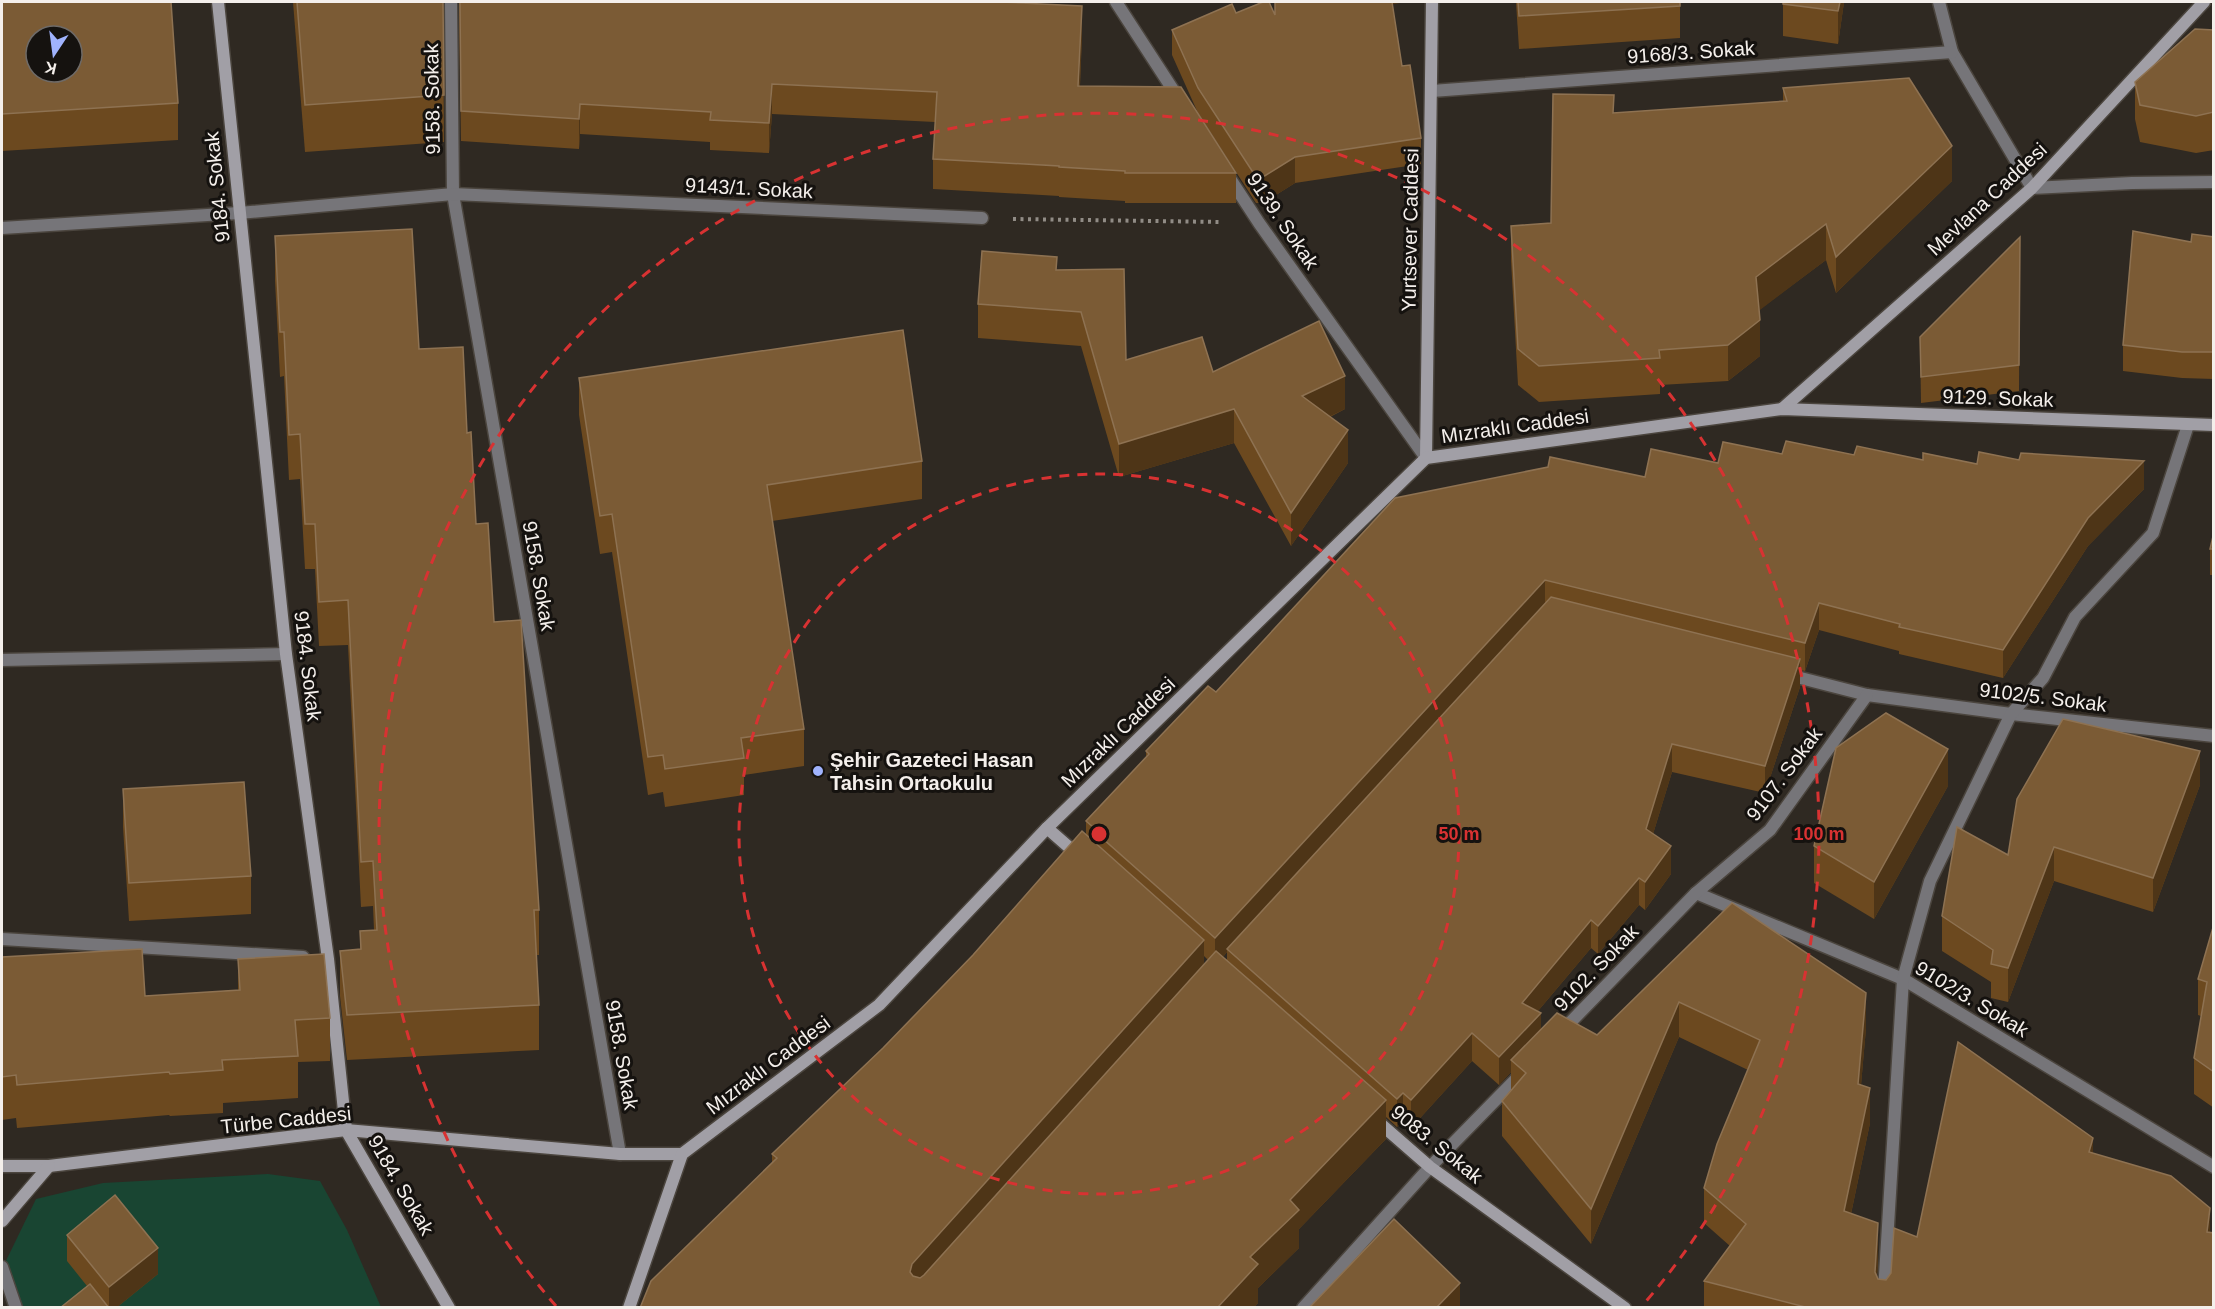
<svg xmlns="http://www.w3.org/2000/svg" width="2215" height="1309" font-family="Helvetica,sans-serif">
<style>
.green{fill:#194532}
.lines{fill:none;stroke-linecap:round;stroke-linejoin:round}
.street-casing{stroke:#4b453e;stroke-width:15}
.secondary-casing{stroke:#4b453e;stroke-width:15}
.path{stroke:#918c86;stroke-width:4;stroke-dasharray:3 4.5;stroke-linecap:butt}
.street{stroke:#767579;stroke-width:12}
.secondary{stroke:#a19fa6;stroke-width:12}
.wall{fill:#6c491f;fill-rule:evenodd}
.shaded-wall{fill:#4e3517}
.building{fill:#7b5b35;stroke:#8e7252;stroke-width:1.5;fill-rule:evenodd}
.ring{fill:none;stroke:#d83232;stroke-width:3;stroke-dasharray:10 8}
.poi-dot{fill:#a0b3fd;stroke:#15120f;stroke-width:2}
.labels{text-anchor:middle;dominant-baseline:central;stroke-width:6;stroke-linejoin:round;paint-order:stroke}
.street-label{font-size:20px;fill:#f4efeb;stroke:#15120f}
.poi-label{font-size:20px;font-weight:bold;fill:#f4efeb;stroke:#15120f;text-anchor:start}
.centre{fill:#d83232;stroke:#15120f;stroke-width:3}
.ring-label{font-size:18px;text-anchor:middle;font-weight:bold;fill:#d83232;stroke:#15120f;stroke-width:6;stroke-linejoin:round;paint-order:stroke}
</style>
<rect width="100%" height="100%" fill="#2f2922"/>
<path class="green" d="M268 1174 320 1181 347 1230 381 1307H16L2 1269 36 1199 103 1183Z"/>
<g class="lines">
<defs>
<g id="street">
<path d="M451 2 453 194 620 1154"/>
<path d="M1116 2 1179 99"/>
<path d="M1939 2 1952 52 2032 188 2132 183 2214 182"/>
<path d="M1432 91 1952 52"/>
<path d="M1227 174 1259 223 1426 458"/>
<path d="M2 228 239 213 453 194 982 218"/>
<path d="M2 660 286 654"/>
<path d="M1785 674 1867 695 2011 714 2214 736"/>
<path d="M1696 893 1903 979 2214 1167"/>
<path d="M2 939 303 957"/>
<path d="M1561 1032 1696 893 1770 830 1867 695"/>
<path d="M2 1267 16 1308"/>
<path d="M1303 1308 1430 1167 1522 1073"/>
<path d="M1883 1308 1903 979 1930 881 2011 714 2043 678 2075 617 2153 533 2188 425"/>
</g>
<g id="secondary">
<path d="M218 2 286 654 328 959 346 1130 449 1308"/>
<path d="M1782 409 2032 188 2204 2"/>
<path d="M1426 458 1432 2"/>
<path d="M1047 828 1079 856"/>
<path d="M1375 1119 1430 1167 1625 1308"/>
<path d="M2 1166H49L346 1130 620 1154H682"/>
<path d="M2 1221 49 1166"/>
<path d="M629 1308 682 1154 879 1005 1047 828 1426 458 1782 409 2214 425"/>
</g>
</defs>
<use href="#street" class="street-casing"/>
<use href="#secondary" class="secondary-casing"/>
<path class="path" d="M1013 219 1222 222"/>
<use href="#street" class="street"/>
<use href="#secondary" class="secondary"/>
</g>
<g class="wall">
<path d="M2 2 178 103V140L2 151Z"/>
<path d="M293 2H443L444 142 305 152Z"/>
<path d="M459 2 1082 36 1080 86 1236 173V203H1125V201L1059 197V196L933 189V159L935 122 772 114 769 153 710 150V142L580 134 579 149 461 141Z"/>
<path d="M1516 2H1680V38L1519 49Z"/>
<path d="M1783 2H1844L1838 44 1783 36Z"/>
<path d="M1392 4 1402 66 1421 138V164L1295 183 1263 203H1256L1198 113 1172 55V30L1236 13 1275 15Z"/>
<path d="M2214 30V150L2196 153 2140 142 2135 119V82Z"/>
<path d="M1783 88 1952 181 1836 293 1826 260 1759 310 1760 356 1728 381 1660 385V394L1539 402 1518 385 1511 261V226L1551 223 1614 113 1783 101Z"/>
<path d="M275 236 419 349 467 433 476 524 494 622 539 910V955H536L539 1005V1050L347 1060 340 996V951L360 950V931L374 930 373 906 361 907 348 645 319 646 315 569H305L300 479 289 480 284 376 280 377 275 281Z"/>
<path d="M2020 237 2019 391 1921 403 1920 337Z"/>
<path d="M2214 237V379L2182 378 2123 371V345L2191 242Z"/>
<path d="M1057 270 1126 360 1213 372 1345 409 1330 417 1348 463 1291 546 1234 443 1119 477 1081 346 978 338V304Z"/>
<path d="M579 378 922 461V499L772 521 804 729V766L744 775V795L665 807 663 792 648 795 612 552 600 554 579 415Z"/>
<path d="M1782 454 1854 455 1977 464 2144 489 2088 546 2003 678 1899 654V651L1819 630 1805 671 1800 670V687L1765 793 1672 772 1653 834 1671 874 1645 910 1639 905 1598 954 1591 948 1538 1011 1541 1029 1597 1035 1732 903 1866 1028 1861 1085 1870 1123 1851 1214 1878 1259 1877 1276 1878 1279 1886 1280 1917 1237 2093 1153 2210 1232 2214 1308H1704V1281L1730 1246 1704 1223V1188L1748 1070 1679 1037 1591 1244 1502 1136V1101L1511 1090V1072L1499 1085 1472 1061 1411 1128 1403 1121 1397 1127 1386 1117V1139L1299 1229V1248L1258 1288V1303L1253 1308H640L772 1163V1154L883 1048 973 955 1086 836V821L1146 758V751L1216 692 1645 477 1718 463ZM1227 952V960L1223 957ZM1204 956 1208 960 1204 964Z"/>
<rect x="2210" y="549" width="4" height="26"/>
<path d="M2200 785 2153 912 2054 881 2008 1002 1991 998V982L1942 951V916L2008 855Z"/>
<path d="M1948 786 1874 919 1814 883V846Z"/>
<path d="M123 789 251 876V914L129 921 123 827Z"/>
<path d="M2214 924V1108L2194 1094V1058L2201 1016 2198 1015V979Z"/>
<path d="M2 957 145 996 238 990V959L330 1018V1061L298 1062V1098L223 1103V1113L170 1116 169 1115 17 1128 16 1118 2 1120Z"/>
<path d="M67 1235 158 1274 116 1308H60L87 1286 67 1261Z"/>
</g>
<g class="shaded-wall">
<path d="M1389 2H1406L1389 5Z"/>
<path d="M1840 2H1844L1838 44V11Z"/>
<path d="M1082 6V36L1078 116V86Z"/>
<path d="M772 84V114L769 153V123Z"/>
<path d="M580 104V134L579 149V119Z"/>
<path d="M1952 146V181L1836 293V257Z"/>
<path d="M1295 157V183L1263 203V177Z"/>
<path d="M1826 224V260L1756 313V277Z"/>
<path d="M1760 320V356L1728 381V345Z"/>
<path d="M1345 376V409L1302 430V396Z"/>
<path d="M1234 409V443L1119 477V444Z"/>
<path d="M1348 430V463L1291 546V513Z"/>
<path d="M2144 461V489L2088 546 2003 678V650L2088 518Z"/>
<path d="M1545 580V607L1227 949V952L1215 966V938Z"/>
<path d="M1819 603V630L1805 671V643Z"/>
<path d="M1800 659V687L1765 793V766Z"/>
<path d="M1672 744V772L1646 857V829Z"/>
<path d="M1948 749V786L1874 919V882Z"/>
<path d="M2200 751V785L2153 912V878Z"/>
<path d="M1671 846V874L1645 910V882Z"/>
<path d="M2054 847V881L2008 1002V968Z"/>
<path d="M1639 878V905L1598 954V926Z"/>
<path d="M1591 920V948L1522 1030V1003Z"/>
<path d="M1204 940V978L911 1308 910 1272 912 1264Z"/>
<path d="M1866 993V1028L1858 1119V1084Z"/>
<path d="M1679 1002V1037L1591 1244V1209Z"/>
<path d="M1541 1013V1040L1511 1060V1072L1499 1085V1057Z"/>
<path d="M1472 1033V1061L1411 1128V1100Z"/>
<path d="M1870 1088V1123L1844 1247V1211Z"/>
<path d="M1403 1093V1121L1397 1127V1099Z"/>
<path d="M1386 1100V1139L1299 1229V1248L1258 1288V1303L1253 1308H1217L1290 1200Z"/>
<path d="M2093 1138V1174L2089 1152Z"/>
<path d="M2210 1208V1244L2207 1232Z"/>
<path d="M1878 1223V1259L1875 1308V1272Z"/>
<path d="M158 1248V1274L116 1308H109V1287Z"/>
<path d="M1460 1283V1308H1436Z"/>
</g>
<g class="building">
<path d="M2 2H171L178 103 2 114ZM36 36H72V72H36Z"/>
<path d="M297 2H443L444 95 305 105Z"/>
<path d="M460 2H1001L1082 6 1078 86 1181 87 1236 173H1125V171L1059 167V166L933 159 937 92 772 84 769 123 710 120 711 112 580 104 579 119 461 111Z"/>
<path d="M1263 2H1269L1275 15V2H1392L1402 66 1410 65 1421 138 1295 157 1263 177H1256L1198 88 1172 30 1232 4 1236 13Z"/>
<path d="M1518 2H1680V6L1519 16Z"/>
<path d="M1783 2H1840L1838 11 1783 4Z"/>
<path d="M2195 29 2214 30V112L2196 116 2140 105 2135 82Z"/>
<path d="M1909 78 1952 146 1836 257 1826 224 1756 277 1760 320 1728 345 1659 350 1660 358 1539 366 1518 349 1511 226 1551 223 1553 94 1614 95 1613 113 1787 101 1783 88Z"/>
<path d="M412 229 419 349 463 347 467 433 471 432 476 524 488 523 494 622 521 620 539 910H534L539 1005 347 1015 340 951 361 949 360 931 377 930 373 861 361 862 348 600 319 602 315 524H305L300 434 289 435 284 332H280L275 236Z"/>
<path d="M2133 231 2191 242 2192 234 2214 237V352H2182L2123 345Z"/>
<path d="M2020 237 2019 365 1921 377 1920 337Z"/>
<path d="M982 251 1057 257 1056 270 1124 269 1126 360 1202 337 1213 372 1319 321 1345 376 1302 396 1348 430 1291 513 1234 409 1119 444 1081 312 978 304Z"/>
<path d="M903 330 922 461 767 485 804 729 741 738 744 758 665 769 663 755 648 757 612 514 600 516 579 378Z"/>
<path d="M1786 441 1854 455 1857 446 1923 460V453L1977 464 1979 452 2019 460 2021 453 2144 461 2088 518 2003 650 1899 627 1900 624 1819 603 1805 643 1545 580 1215 938 1093 830 1094 828 1086 821 1149 754 1146 751 1208 686 1216 692 1395 498 1548 467 1550 457 1645 477 1651 449 1718 463 1723 442 1782 454Z"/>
<path d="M2214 532V549H2210Z"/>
<path d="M1551 597 1800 659 1765 766 1672 744 1646 829 1671 846 1645 882 1639 878 1598 926 1591 920 1522 1003 1541 1013 1499 1057 1472 1033 1411 1100 1403 1093 1397 1099 1227 949Z"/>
<path d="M1886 713 1948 749 1874 882 1814 846 1836 748Z"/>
<path d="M2063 719 2200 751 2153 878 2054 847 2008 968 1991 964 1993 950 1942 916 1957 827 2008 855 2017 799Z"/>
<path d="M244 782 251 876 129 883 123 789Z"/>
<path d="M1082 831 1204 940 912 1264 910 1272 913 1276 920 1278 924 1275 1216 951 1386 1100 1290 1200 1299 1210 1250 1257 1258 1264 1217 1308H640L651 1281 777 1158 772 1154 883 1048 973 955Z"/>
<path d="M1732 903 1866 993 1858 1084 1870 1088 1844 1211 1878 1223 1875 1272 1878 1279 1886 1280 1891 1273 1894 1228 1917 1237 1958 1042 2093 1138 2089 1152 2171 1176 2210 1208 2207 1232 2214 1233V1308H1809L1704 1281 1746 1224 1704 1188 1717 1144 1760 1040 1679 1002 1591 1209 1502 1101 1526 1073 1511 1060 1557 1013 1597 1035Z"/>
<path d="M2214 924V1072L2194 1058 2207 982 2198 979Z"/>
<path d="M142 949 145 996 240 990 238 959 324 954 330 1018 295 1020 298 1056 222 1060 223 1070 170 1074 169 1072 17 1085 16 1075 2 1077V957Z"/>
<path d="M115 1195 158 1248 109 1287 67 1235Z"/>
<path d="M1394 1219 1460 1283 1436 1308H1309Z"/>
<path d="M90 1284 109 1308H60Z"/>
</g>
<g class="ring">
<circle cx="1099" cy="834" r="360"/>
<path d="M556 1306A720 720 0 1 1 1642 1306"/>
</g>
<circle class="poi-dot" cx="818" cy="771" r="6"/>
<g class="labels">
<g class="street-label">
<text transform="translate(1691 52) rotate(-4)">9168/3. Sokak</text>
<text transform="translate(432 99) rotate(-91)">9158. Sokak</text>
<text transform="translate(217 187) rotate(-96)">9184. Sokak</text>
<text transform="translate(749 188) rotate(3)">9143/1. Sokak</text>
<text transform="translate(1987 199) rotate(-43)">Mevlana Caddesi</text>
<text transform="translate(1283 221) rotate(56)">9139. Sokak</text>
<text transform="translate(1410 230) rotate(-89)">Yurtsever Caddesi</text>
<text transform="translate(1998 398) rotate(2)">9129. Sokak</text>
<text transform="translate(1515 426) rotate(-8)">Mızraklı Caddesi</text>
<text transform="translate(539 576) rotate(80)">9158. Sokak</text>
<text transform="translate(308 666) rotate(83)">9184. Sokak</text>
<text transform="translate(2043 697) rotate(7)">9102/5. Sokak</text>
<text transform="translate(1118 732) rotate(-44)">Mızraklı Caddesi</text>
<text transform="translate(1784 774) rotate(-53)">9107. Sokak</text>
<text transform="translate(1596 968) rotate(-46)">9102. Sokak</text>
<text transform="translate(1972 999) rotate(31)">9102/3. Sokak</text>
<text transform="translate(622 1055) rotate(80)">9158. Sokak</text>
<text transform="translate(768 1065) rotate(-37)">Mızraklı Caddesi</text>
<text transform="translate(286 1120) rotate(-6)">Türbe Caddesi</text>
<text transform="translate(1437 1144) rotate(39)">9083. Sokak</text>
<text transform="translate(401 1185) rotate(60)">9184. Sokak</text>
</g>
<g class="poi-label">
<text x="830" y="760">Şehir Gazeteci Hasan<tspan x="830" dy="23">Tahsin Ortaokulu</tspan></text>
</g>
</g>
<circle cx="1099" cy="834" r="9" class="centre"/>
<g class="ring-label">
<text x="1459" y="840">50 m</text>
<text x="1819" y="840">100 m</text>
</g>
<rect width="2215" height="1309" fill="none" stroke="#f4efeb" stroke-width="6"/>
<g transform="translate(54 54) rotate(193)"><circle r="28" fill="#15120f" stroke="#6e6a67" stroke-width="1.5"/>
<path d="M0-4.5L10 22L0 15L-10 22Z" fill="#a0b3fd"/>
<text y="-9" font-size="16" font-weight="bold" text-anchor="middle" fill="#f4efeb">K</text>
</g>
</svg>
